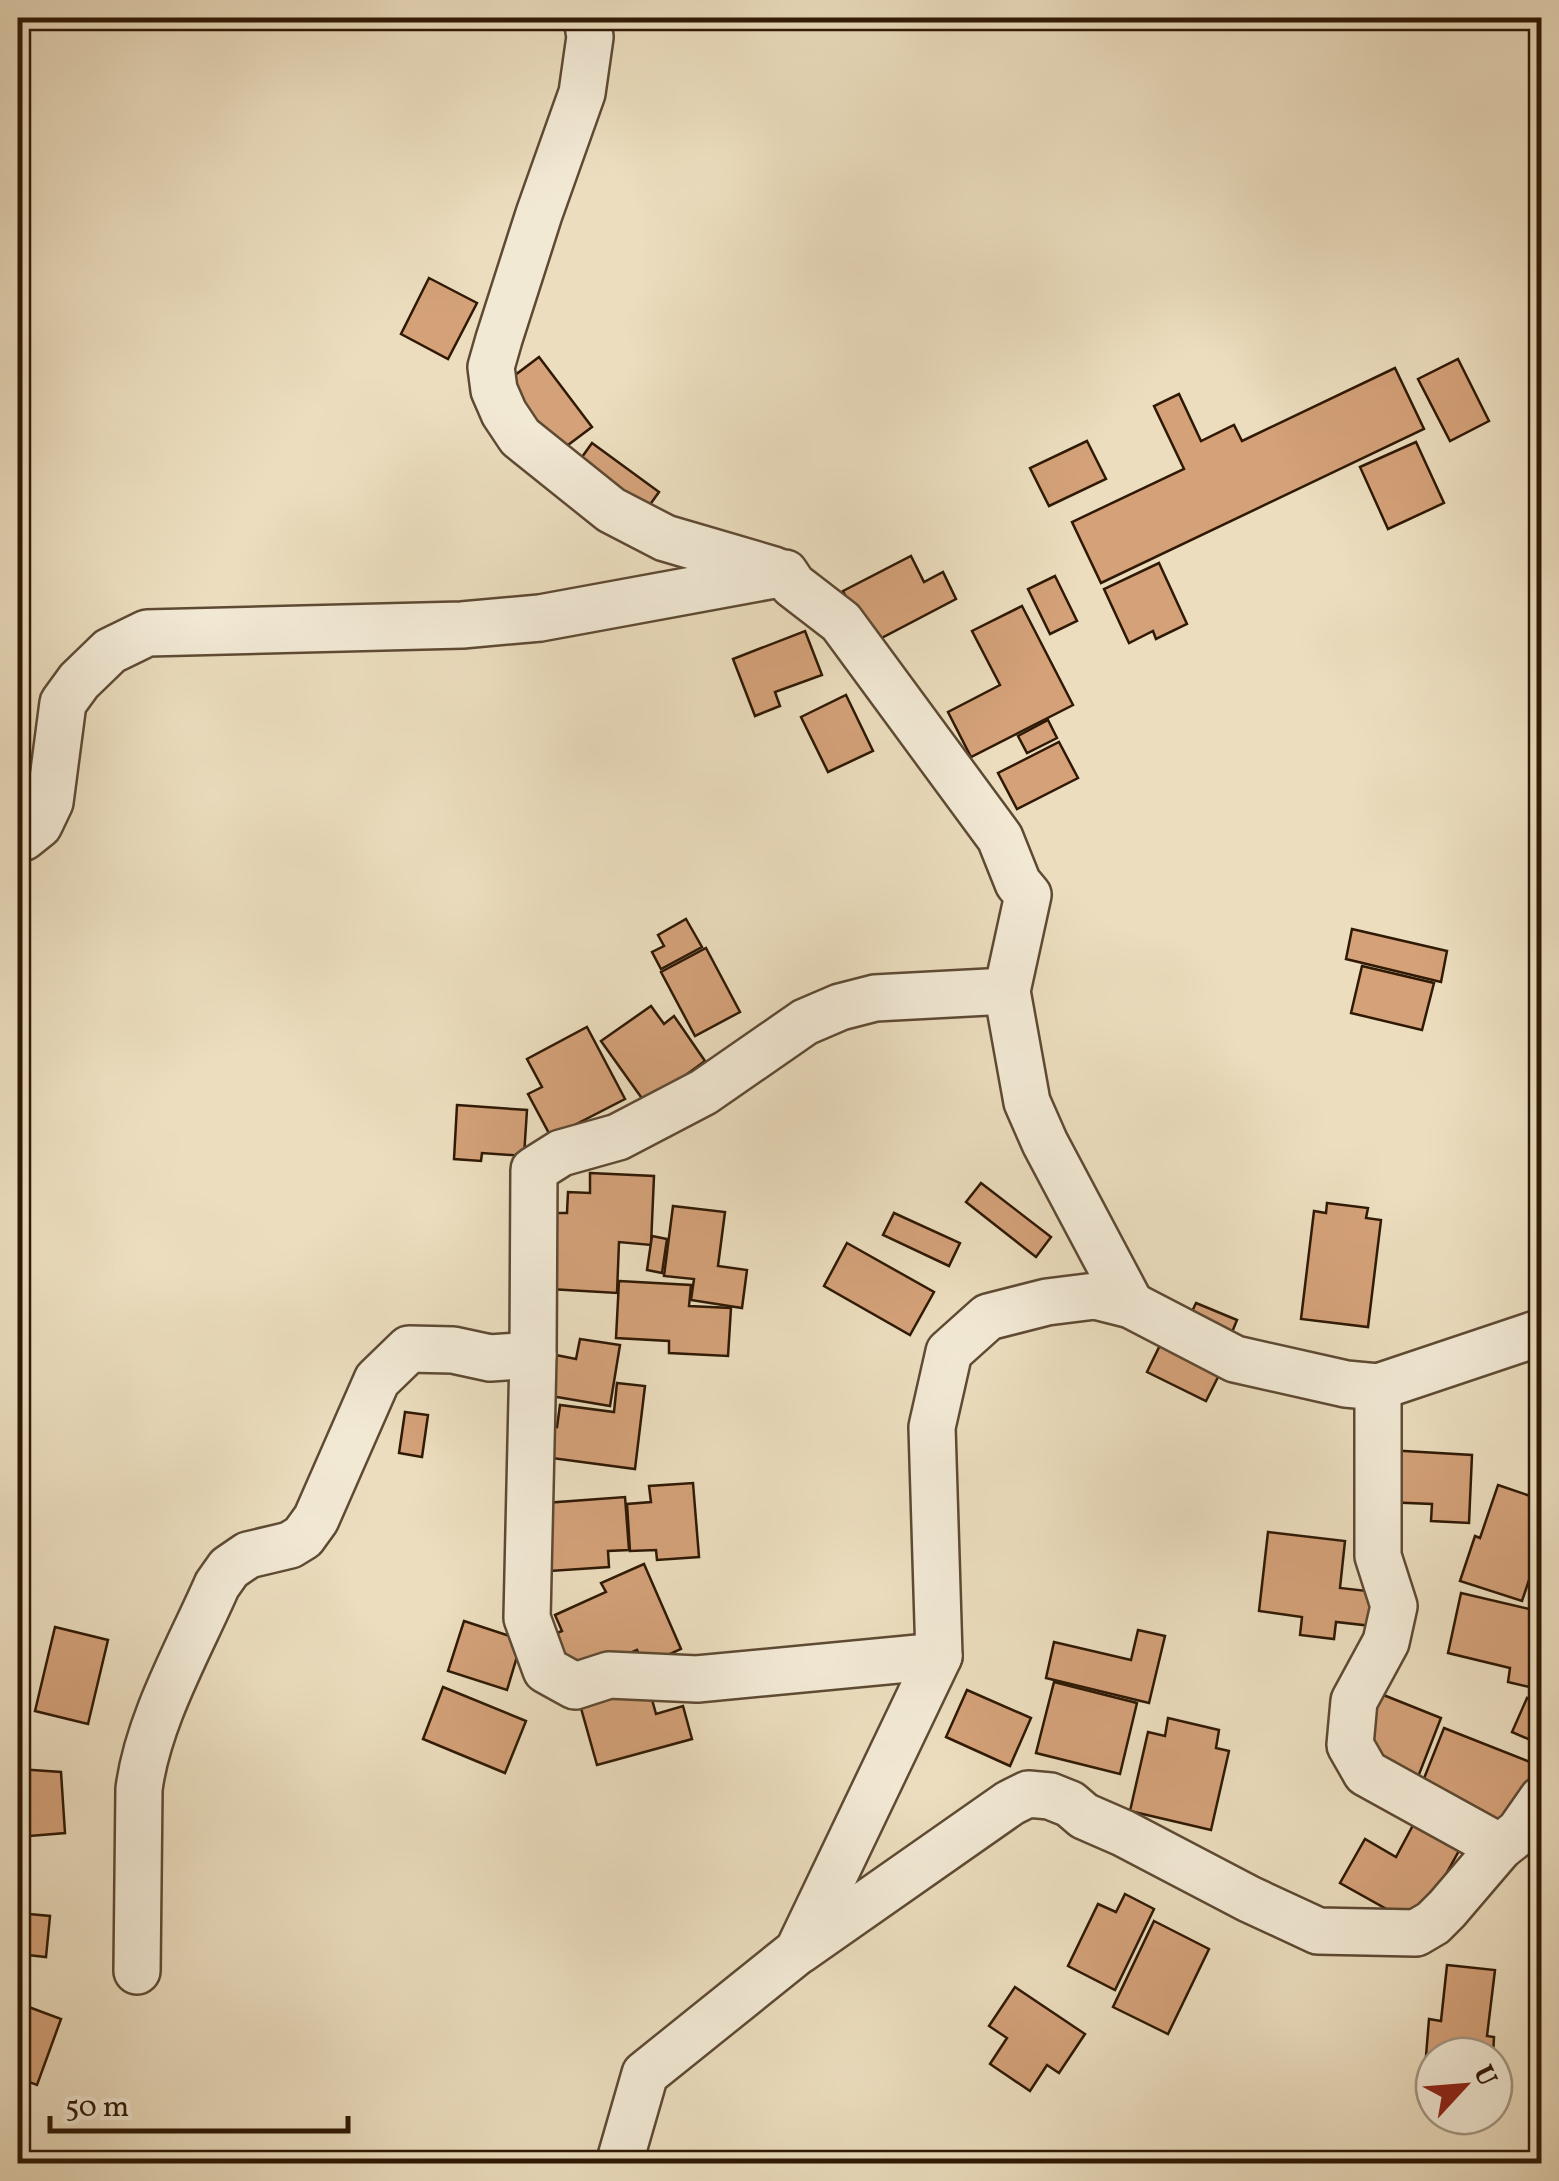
<svg xmlns="http://www.w3.org/2000/svg" width="1559" height="2181" font-family="Vollkorn,serif">
<style>
.building{fill:#d4a179;stroke:#2f1905;stroke-width:2.5}
.lines{fill:none;stroke-linecap:round;stroke-linejoin:round}
.minor-casing{stroke:#5e4a33;stroke-width:50}
.minor{stroke:#f2e9d5;stroke-width:45}
</style>
<rect width="100%" height="100%" fill="#ebddbe"/>
<filter id="stains"><feTurbulence type="fractalNoise" baseFrequency=".002" numOctaves="4"/><feColorMatrix values="0 0 0 0 .2 0 0 0 0 .09 0 0 0 0 .02 0 0 0 .5 -.17"/></filter>
<radialGradient id="worn" r=".72"><stop offset=".6" stop-color="#630" stop-opacity="0"/><stop offset="1" stop-color="#630" stop-opacity=".3"/></radialGradient>
<g class="building">
<path d="M429 278 477 303 448 359 401 334Z"/>
<path d="M539 357 592 427 560 451 525 405 498 388Z"/>
<path d="M1458 359 1489 421 1450 441 1418 379Z"/>
<path d="M1395 368 1424 429 1101 583 1072 522 1184 469 1154 406 1179 394 1201 441 1234 425 1242 441Z"/>
<path d="M1087 441 1106 479 1049 506 1030 468Z"/>
<path d="M1416 442 1444 503 1388 529 1360 467Z"/>
<path d="M592 443 659 492 644 513 577 464Z"/>
<path d="M911 556 924 582 943 572 956 599 870 644 843 591Z"/>
<path d="M1159 563 1187 624 1156 639 1153 631 1129 643 1104 589Z"/>
<path d="M1055 576 1077 621 1050 634 1028 589Z"/>
<path d="M1022 606 1073 705 971 757 948 712 1000 685 972 631Z"/>
<path d="M805 631 822 675 775 692 780 706 755 716 733 659Z"/>
<path d="M846 695 873 751 828 772 801 717Z"/>
<path d="M1048 720 1057 738 1027 753 1018 736Z"/>
<path d="M1059 742 1078 778 1017 809 998 773Z"/>
<path d="M686 919 702 947 661 969 652 952 664 946 658 935Z"/>
<path d="M1352 929 1447 951 1441 982 1346 959Z"/>
<path d="M706 948 740 1012 695 1036 661 972Z"/>
<path d="M1362 966 1434 983 1422 1030 1351 1013Z"/>
<path d="M651 1006 664 1024 674 1016 705 1061 646 1104 601 1041Z"/>
<path d="M587 1027 625 1099 551 1137 528 1094 542 1087 527 1059Z"/>
<path d="M457 1105 527 1110 524 1156 482 1153 481 1161 454 1159Z"/>
<path d="M590 1173 654 1176 651 1245 619 1242 617 1293 550 1289 553 1213H567L568 1192 590 1193Z"/>
<path d="M981 1183 1051 1237 1036 1257 966 1202Z"/>
<path d="M1327 1203 1368 1208 1366 1218 1381 1220 1368 1327 1301 1319 1314 1211 1326 1213Z"/>
<path d="M673 1206 725 1212 718 1266 747 1270 742 1308 691 1300 694 1279 664 1276Z"/>
<path d="M894 1213 960 1243 949 1266 883 1235Z"/>
<path d="M652 1236 667 1239 662 1273 647 1270Z"/>
<path d="M847 1243 934 1292 910 1335 824 1286Z"/>
<path d="M619 1281 691 1285 689 1306 731 1308 728 1356 669 1353V1341L616 1338Z"/>
<path d="M1196 1303 1237 1320 1228 1342 1186 1324Z"/>
<path d="M580 1339 620 1345 610 1406 545 1395 551 1354 576 1359Z"/>
<path d="M1163 1339 1222 1369 1206 1401 1147 1372Z"/>
<path d="M617 1383 645 1386 635 1469 544 1457 548 1425 557 1427 560 1405 614 1412Z"/>
<path d="M405 1412 428 1415 422 1457 399 1453Z"/>
<path d="M1387 1450 1472 1455 1469 1523 1431 1521 1432 1504 1384 1502Z"/>
<path d="M693 1483 699 1557 657 1560 656 1550 630 1551 627 1504 651 1502 649 1486Z"/>
<path d="M1498 1485 1542 1500V1541L1522 1601 1460 1581 1475 1536 1480 1538Z"/>
<path d="M625 1497 629 1550 608 1551 609 1567 550 1571 545 1503Z"/>
<path d="M1268 1532 1345 1541 1340 1588 1385 1593 1381 1627 1336 1622 1334 1639 1300 1635 1302 1617 1259 1611Z"/>
<path d="M644 1564 681 1649 644 1666 637 1650 572 1678 552 1635 562 1631 555 1615 606 1592 601 1583Z"/>
<path d="M1461 1593 1542 1612V1690L1508 1682 1510 1668 1448 1653Z"/>
<path d="M464 1621 522 1640 507 1690 448 1671Z"/>
<path d="M55 1627 108 1640 88 1724 35 1711Z"/>
<path d="M1138 1630 1165 1636 1149 1703 1046 1678 1054 1642 1131 1660Z"/>
<path d="M1054 1682 1137 1703 1120 1774 1036 1753Z"/>
<path d="M648 1685 656 1714 683 1706 692 1739 597 1765 577 1694Z"/>
<path d="M443 1687 526 1721 505 1773 423 1739Z"/>
<path d="M967 1690 1031 1718 1010 1766 946 1737Z"/>
<path d="M1381 1694 1441 1718 1418 1777 1370 1758 1362 1740Z"/>
<path d="M1527 1698 1542 1705V1745L1512 1732Z"/>
<path d="M1168 1718 1219 1730 1216 1748 1229 1751 1211 1830 1130 1811 1148 1732 1165 1736Z"/>
<path d="M1444 1728 1540 1766 1515 1830 1419 1791Z"/>
<path d="M18 1769 61 1772 65 1833 18 1837Z"/>
<path d="M1419 1814 1465 1840 1417 1926 1340 1883 1365 1839 1396 1857Z"/>
<path d="M1125 1894 1154 1909 1115 1990 1068 1966 1098 1904 1116 1912Z"/>
<path d="M18 1913 50 1916 46 1957 18 1954Z"/>
<path d="M1154 1921 1209 1949 1168 2034 1113 2007Z"/>
<path d="M1447 1965 1495 1970 1487 2036 1494 2037 1493 2056H1426L1429 2019 1441 2021Z"/>
<path d="M1015 1987 1085 2034 1059 2073 1047 2065 1030 2091 990 2064 1007 2038 989 2026Z"/>
<path d="M18 2003 61 2019 37 2085 18 2078Z"/>
</g>
<g class="lines">
<defs>
<g id="minor">
<path d="M587 18 590 37 582 93 539 214 499 339 491 367 494 390 504 413 520 437 611 510 665 538 774 570"/>
<path d="M18 836 24 837 39 825 50 802 63 703 79 681 110 651 147 633 462 625 540 618 785 573 793 585 841 622 1000 838 1018 883 1028 895 1007 991 1027 1102 1045 1143 1131 1305"/>
<path d="M1378 1387V1556L1394 1606 1386 1642 1354 1701 1350 1745 1366 1773 1500 1847"/>
<path d="M939 1656 697 1679 609 1675 575 1686 546 1670 527 1618 533 1355 534 1170 561 1153 618 1137 704 1092 805 1022 840 1007 875 998 1007 991"/>
<path d="M800 1950 1010 1803 1028 1794 1050 1796 1070 1804 1084 1816 1123 1833 1249 1899 1318 1931 1416 1933 1433 1923 1447 1909 1500 1847 1519 1832 1542 1799"/>
<path d="M137 1971 139 1789C148 1720 189 1649 217 1585L229 1568 248 1555 290 1545 303 1537 316 1519 377 1380 409 1349 453 1350 490 1358 533 1355"/>
<path d="M619 2164 645 2074 798 1951 939 1656 932 1427 949 1352 988 1317 1047 1302 1095 1296 1131 1305 1235 1359 1346 1384 1378 1387 1542 1332"/>
</g>
</defs>
<use href="#minor" class="minor-casing"/>
<use href="#minor" class="minor"/>
</g>
<rect width="1559" height="2181" fill="none" stroke="#ebddbe" stroke-width="60"/>
<rect x="20" y="20" width="1519" height="2141" fill="none" stroke="#2f1905" stroke-width="5"/>
<rect x="30" y="30" width="1499" height="2121" fill="none" stroke="#2f1905" stroke-width="2.5"/>
<g transform="translate(1464 2086) rotate(64)"><circle r="48" fill="#f2e9d5" stroke="#a49682" stroke-width="2.5"/>
<path d="M0-8L18 38L0 25L-18 38Z" fill="#8f2418"/>
<text y="-15" font-size="28" font-weight="bold" text-anchor="middle" fill="#2f1905">U</text>
</g>
<path d="M50 2116v15h298v-15" fill="none" stroke="#2f1905" stroke-width="5"/>
<text x="65" y="2116" font-size="30" fill="#2f1905" stroke="#f2e9d5" stroke-width="8" paint-order="stroke">50 m</text>
<rect width="100%" height="100%" filter="url(#stains)"/>
<rect width="100%" height="100%" fill="url(#worn)"/>
</svg>
